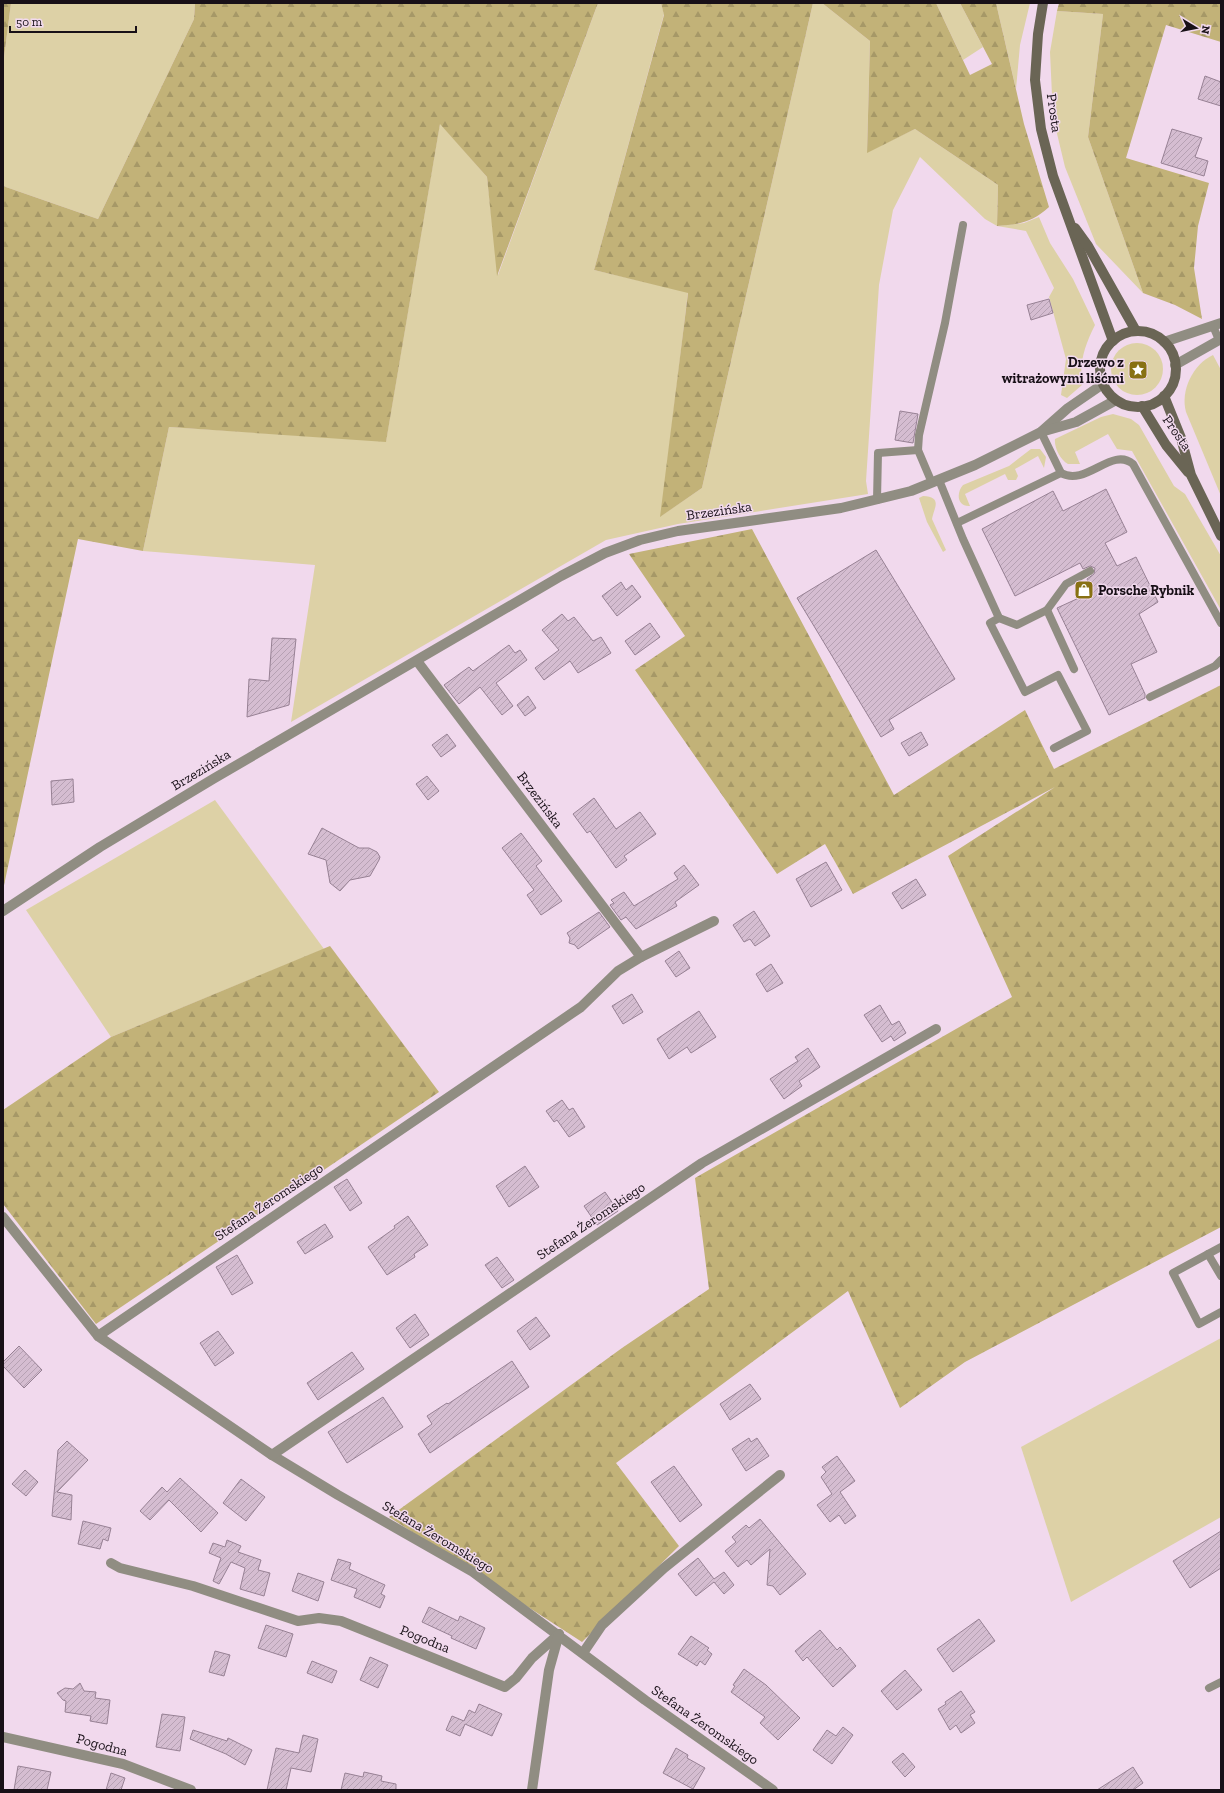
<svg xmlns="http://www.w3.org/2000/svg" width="1224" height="1793" font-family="'Zilla Slab',serif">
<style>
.green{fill:#ddd1a6}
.forest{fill:url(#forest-firs)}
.building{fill:url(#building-hatch);stroke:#978194}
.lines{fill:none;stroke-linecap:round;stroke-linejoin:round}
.lane{stroke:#908d82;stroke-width:8}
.street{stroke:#908d82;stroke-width:10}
.secondary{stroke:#6a6555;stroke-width:10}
.labels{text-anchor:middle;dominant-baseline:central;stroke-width:3;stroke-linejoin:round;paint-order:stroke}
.street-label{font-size:14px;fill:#181017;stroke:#f1d9ed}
.poi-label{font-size:14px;font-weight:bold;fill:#181017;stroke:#f1d9ed;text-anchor:end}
</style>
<defs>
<pattern id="forest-firs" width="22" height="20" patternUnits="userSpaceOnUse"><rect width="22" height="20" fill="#c2b278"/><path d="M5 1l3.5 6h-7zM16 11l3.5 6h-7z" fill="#a69867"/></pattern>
<pattern id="building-hatch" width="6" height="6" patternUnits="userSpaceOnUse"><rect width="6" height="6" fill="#d5bdd1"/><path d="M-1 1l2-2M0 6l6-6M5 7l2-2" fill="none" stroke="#b6a1b3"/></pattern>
</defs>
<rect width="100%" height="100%" fill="#f1d9ed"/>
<g class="green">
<path d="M11 3H195L194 19 98 219 3 186V65Z"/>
<path d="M598 3H661L664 14 594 270 688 292 661 516 702 488 813 3H822L870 41 867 152 915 129 998 185 997 226 1024 223 1039 217 1050 243 1073 279 1095 325C1085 345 1079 362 1082 385L1067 398 1061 395 1066 359 1049 297 1054 288 1026 231 997 226 985 219 920 157 893 210 879 285 866 481 868 494 678 524 606 540 291 722 315 565 143 551 169 427 386 441 440 123 487 177 498 275Z"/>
<path d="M936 3H960L983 47 963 60Z"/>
<path d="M996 3H1030L1020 45 1016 89Z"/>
<path d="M1057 11 1103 14 1088 137 1143 293 1096 244 1065 167 1053 117 1050 52Z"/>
<circle cx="1137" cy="369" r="26"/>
<path d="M1213 355 1221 370V496L1186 412C1180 391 1193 364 1213 355Z"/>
<path d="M1113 414 1131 419 1139 425 1174 486 1185 494 1221 556V610L1132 451 1117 449 1108 434 1075 452 1080 464H1068C1060 460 1054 447 1055 439L1101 417Z"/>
<path d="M1031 449H1040L1046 457 1044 468 1038 456 1015 469 1018 476 1016 480H1008L1005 474 965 494 970 506C957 507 956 493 963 485L1009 466Z"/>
<path d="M923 496C943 497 934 508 932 519L946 550 943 552 927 522 919 498Z"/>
<path d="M215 800 324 949 111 1037 26 910Z"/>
<path d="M1221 1338V1517L1071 1602 1021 1447Z"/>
</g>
<g class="forest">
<path d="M3 3H11L3 65Z"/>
<path d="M195 3H598L497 276 487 177 440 124 386 442 169 427 143 551 78 539 3 890V186L98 219 194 19Z"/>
<path d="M661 3H813L702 488 660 517 688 293 594 270 664 15Z"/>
<path d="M822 3H936L970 75 992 64 960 3H996L1024 124 1049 207C1033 222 1018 225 997 226L998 185 915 129 867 153 870 41Z"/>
<path d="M1059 3H1221V42L1166 25 1126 158 1209 183 1198 226 1194 268 1202 319 1175 305 1143 293 1088 137 1103 14 1057 11Z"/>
<path d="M752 529 894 795 1025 710 1054 769 1221 685V1227L965 1362 900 1408 848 1291 616 1463 679 1546 582 1642 389 1517 622 1348 709 1289 695 1178 1012 997 948 856 1055 787 853 894 825 844 777 874 635 670 685 636 629 554Z"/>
<path d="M330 946 439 1092 96 1324 3 1204V1110L111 1037Z"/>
</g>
<g class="building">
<path d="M1205 76 1221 82V106L1198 99Z"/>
<path d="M1172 129 1202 138 1195 157 1208 161 1204 176 1161 163Z"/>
<path d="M1049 299 1053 313 1031 320 1027 305Z"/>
<path d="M900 411 918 414 913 443 895 440Z"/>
<path d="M1106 489 1127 532 1105 543 1117 566 1136 557 1158 602 1139 614 1157 652 1131 664 1145 694V698L1109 715 1057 608 1092 592 1087 579 1094 574 1095 568 1090 566 1083 569 1080 563 1015 596 982 529 1053 491 1063 511Z"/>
<path d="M876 550 955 679 889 720 894 729 881 737 797 598Z"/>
<path d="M621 582 626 590 632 585 641 597 617 616 602 596Z"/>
<path d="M562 614 568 621 574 617 593 641 601 637 611 653 578 673 570 661 544 680 535 668 559 650 542 630Z"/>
<path d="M650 623 660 637 635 655 625 641Z"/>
<path d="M272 638 296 639 289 705 247 717 249 679 269 681Z"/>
<path d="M509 645 515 653 520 650 527 660 496 683 513 706 502 715 480 687 459 704 444 685 469 667 473 671Z"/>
<path d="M528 696 536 708 525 716 517 705Z"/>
<path d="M921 732 928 745 909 756 901 743Z"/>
<path d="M447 734 456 746 441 757 432 745Z"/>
<path d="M427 776 439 791 428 800 416 784Z"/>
<path d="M73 779 74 802 52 805 51 781Z"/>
<path d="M594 798 616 829 640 812 656 834 624 856 627 860 616 868 590 831 587 833 573 814Z"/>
<path d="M322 828 359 848H369L377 852 380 857 379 860 370 876 350 880 340 891 330 883 326 860 308 854Z"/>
<path d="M521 833 542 861 536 866 562 901 541 915 527 895 534 890 502 848Z"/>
<path d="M826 862 842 890 811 907 796 879Z"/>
<path d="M684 865 699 885 675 902 677 906 636 929 626 917 621 920 610 905 614 903 611 900 624 892 634 906 678 879 674 873Z"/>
<path d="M916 879 926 895 902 909 892 893Z"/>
<path d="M754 911 770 936 755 946 750 939 744 942 733 925Z"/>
<path d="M599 912 610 927 578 949 575 945 569 943 570 938 567 933Z"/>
<path d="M679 951 690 968 676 977 665 961Z"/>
<path d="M771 964 783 983 767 992 756 974Z"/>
<path d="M632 994 643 1012 623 1024 612 1006Z"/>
<path d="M880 1005 892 1025 899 1021 906 1033 894 1041 891 1036 882 1042 864 1015Z"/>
<path d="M699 1011 716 1037 691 1053 687 1047 669 1059 657 1039Z"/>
<path d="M808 1048 820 1067 799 1081 802 1086 784 1099 770 1079 798 1061 795 1057Z"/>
<path d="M562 1100 569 1110 573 1108 585 1127 569 1137 557 1120 554 1122 546 1111Z"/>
<path d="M525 1166 539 1187 509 1207 496 1186Z"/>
<path d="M347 1179 362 1203 350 1211 334 1187Z"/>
<path d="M605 1192 618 1211 597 1225 584 1206Z"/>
<path d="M408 1216 428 1245 414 1254 415 1257 387 1275 368 1247 395 1228 394 1226Z"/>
<path d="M325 1224 333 1237 305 1254 297 1242Z"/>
<path d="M237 1255 253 1283 232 1295 216 1267Z"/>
<path d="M497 1257 514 1280 502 1288 485 1265Z"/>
<path d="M415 1314 429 1335 410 1348 396 1328Z"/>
<path d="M536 1317 550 1336 530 1350 517 1331Z"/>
<path d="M218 1331 234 1353 215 1366 200 1343Z"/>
<path d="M19 1346 42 1370 24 1388 3 1366V1362Z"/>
<path d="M352 1352 364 1369 318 1400 307 1383Z"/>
<path d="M512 1361 529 1387 430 1453 418 1434 432 1424 427 1416 447 1403 448 1404Z"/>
<path d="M750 1384 761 1399 730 1420 720 1404Z"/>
<path d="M383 1397 403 1427 347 1463 328 1432Z"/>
<path d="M749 1438 751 1442 757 1438 769 1456 746 1471 732 1449Z"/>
<path d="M67 1441 88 1460 57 1492 72 1495 71 1520 52 1516 58 1450Z"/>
<path d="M837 1456 855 1481 840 1492 856 1516 845 1524 839 1515 830 1522 817 1505 832 1494 821 1477 826 1472 822 1467Z"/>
<path d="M674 1466 702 1505 680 1522 651 1482Z"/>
<path d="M25 1470 38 1482 26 1496 12 1484Z"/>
<path d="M180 1478 218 1513 201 1532 169 1500 150 1520 140 1511 162 1487 167 1492Z"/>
<path d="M241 1479 265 1497 246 1521 223 1503Z"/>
<path d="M760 1519 806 1574 780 1595 773 1586 767 1585 770 1549 751 1565 747 1560 738 1567 725 1551 736 1542 732 1537 746 1525 749 1528Z"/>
<path d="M83 1521 111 1528 108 1541 103 1539 100 1549 78 1544Z"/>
<path d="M1221 1531V1568L1190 1588 1173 1561Z"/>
<path d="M227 1540 241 1546 238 1552 261 1560 258 1570 270 1573 264 1596 240 1589 245 1568 231 1562 219 1584 213 1581 221 1558 209 1553 213 1543 225 1547Z"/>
<path d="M698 1558 714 1579 724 1572 734 1585 724 1594 714 1582 696 1596 678 1574Z"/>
<path d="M338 1559 351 1563 349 1569 385 1585 381 1594 385 1596 380 1608 354 1597 357 1589 331 1580Z"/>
<path d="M298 1573 324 1582 318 1601 292 1591Z"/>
<path d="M429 1607 458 1621 460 1616 485 1628 476 1649 451 1638 452 1636 422 1622Z"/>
<path d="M979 1619 995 1641 953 1672 937 1649Z"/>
<path d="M266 1625 293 1634 286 1657 258 1648Z"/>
<path d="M820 1630 837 1650 840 1647 856 1666 833 1687 807 1657 803 1661 795 1651Z"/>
<path d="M691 1636 709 1648 707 1650 712 1654 705 1665 700 1661 697 1666 678 1654Z"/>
<path d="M215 1651 230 1655 224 1676 209 1672Z"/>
<path d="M370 1657 388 1665 378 1688 360 1680Z"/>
<path d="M312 1661 337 1671 332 1683 307 1673Z"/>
<path d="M744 1669 766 1685 800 1718 778 1740 760 1723 765 1717 731 1692 735 1686 733 1685Z"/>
<path d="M905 1670 922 1690 897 1710 881 1691Z"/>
<path d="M80 1683 84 1691 96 1692 95 1698 110 1700 107 1724 90 1721 91 1716 65 1712 66 1701 63 1700 57 1693 65 1688 73 1689Z"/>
<path d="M961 1691 975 1712 970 1715 975 1723 961 1733 956 1725 950 1730 938 1709 946 1704 945 1702Z"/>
<path d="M479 1704 502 1714 492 1736 465 1724 460 1736 446 1730 452 1716 464 1721 469 1710 475 1713Z"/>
<path d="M162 1714 185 1717 180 1751 156 1747Z"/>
<path d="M843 1727 853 1735 832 1764 813 1750 827 1730 836 1736Z"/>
<path d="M193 1730 227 1741 228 1738 252 1750 245 1765 226 1754 190 1739Z"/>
<path d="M303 1735 318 1739 311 1772 291 1768 286 1790H267L276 1748 299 1753Z"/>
<path d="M676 1748 688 1755 687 1758 705 1768 693 1789 663 1773Z"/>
<path d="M903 1753 915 1767 905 1777 892 1762Z"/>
<path d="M18 1766 51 1772 47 1790H14Z"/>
<path d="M1133 1767 1143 1783 1133 1790H1097Z"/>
<path d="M364 1772 382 1776 381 1781 396 1784V1790H341L345 1773 363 1777Z"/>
<path d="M111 1773 125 1778 121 1790H106Z"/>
</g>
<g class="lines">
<g class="lane">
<path d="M1213 326 1219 340"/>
<path d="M1041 432 1061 473C1086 487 1112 446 1133 464L1221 623"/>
<path d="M918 450 919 435 945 323 963 225"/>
<path d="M939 480 963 539 999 618 990 623 1025 692 1058 675 1087 731 1054 748"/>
<path d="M877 500 878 453 918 450 932 483"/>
<path d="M957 523 1061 473"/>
<path d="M1047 610 1066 584 1090 571"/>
<path d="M999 618 1017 625 1047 610 1074 669"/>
<path d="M1150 697 1215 666 1221 660"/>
<path d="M1221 1247 1173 1273 1199 1324 1221 1312"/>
<path d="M1208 1254 1221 1276"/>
<path d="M1209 1688 1221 1682"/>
</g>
<g class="street">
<path d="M1164 342 1221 323"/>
<path d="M1175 365 1221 339"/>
<path d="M1042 431 1068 408 1103 384"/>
<path d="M417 661 641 957"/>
<path d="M3 911 100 847 213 779 561 576 605 553 640 540 678 531 841 508 911 491 975 465 1041 432 1076 422 1116 400"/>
<path d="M3 1217 98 1336 272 1455 338 1495 473 1572 645 1700 773 1790"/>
<path d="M98 1336 581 1007 618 971 641 957 714 921"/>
<path d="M272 1455 702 1163 936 1029"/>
<path d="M111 1563 120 1568 193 1586 298 1621 319 1618 341 1621 505 1687 516 1678 532 1658 559 1634"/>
<path d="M583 1653 602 1625 664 1568 780 1475"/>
<path d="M3 1737 123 1764 191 1790"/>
<path d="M532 1790 549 1670 559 1634"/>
</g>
<g class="secondary">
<path d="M1043 3 1038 34 1035 80 1041 129 1053 176 1113 341"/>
<path d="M1075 228 1088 246 1136 331"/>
<circle cx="1138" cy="369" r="38"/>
<path d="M1164 396 1181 438 1191 475 1221 536"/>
<path d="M1142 406 1166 445 1188 472"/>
</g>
</g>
<defs>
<symbol id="sight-square" viewBox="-11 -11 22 22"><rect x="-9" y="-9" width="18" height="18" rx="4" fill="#887113" stroke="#f1d9ed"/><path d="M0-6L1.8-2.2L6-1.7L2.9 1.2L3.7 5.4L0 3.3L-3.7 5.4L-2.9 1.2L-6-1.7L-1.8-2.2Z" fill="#fff"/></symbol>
<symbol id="shop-square" viewBox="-11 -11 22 22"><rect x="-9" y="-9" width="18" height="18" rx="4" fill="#887113" stroke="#f1d9ed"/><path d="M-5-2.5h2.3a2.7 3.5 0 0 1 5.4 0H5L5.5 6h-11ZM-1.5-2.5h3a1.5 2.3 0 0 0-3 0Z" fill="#fff"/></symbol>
</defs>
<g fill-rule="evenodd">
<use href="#sight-square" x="1127" y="359" width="22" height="22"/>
<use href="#shop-square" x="1073" y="579" width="22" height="22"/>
</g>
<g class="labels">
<g class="street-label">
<text transform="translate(1054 113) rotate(82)">Prosta</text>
<text transform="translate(1177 433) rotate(55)">Prosta</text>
<text transform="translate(719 511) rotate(-8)">Brzezińska</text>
<text transform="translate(201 770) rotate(-31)">Brzezińska</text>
<text transform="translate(540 800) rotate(53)">Brzezińska</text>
<text transform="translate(269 1202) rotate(-34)">Stefana Żeromskiego</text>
<text transform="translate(591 1221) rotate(-34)">Stefana Żeromskiego</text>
<text transform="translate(438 1537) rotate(31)">Stefana Żeromskiego</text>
<text transform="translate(425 1639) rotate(22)">Pogodna</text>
<text transform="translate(705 1725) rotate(35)">Stefana Żeromskiego</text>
<text transform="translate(102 1745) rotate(15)">Pogodna</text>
</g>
<g class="poi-label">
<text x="1124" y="362">Drzewo z<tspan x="1124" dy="16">witrażowymi liśćmi</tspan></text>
<text x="1098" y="590" text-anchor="start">Porsche Rybnik</text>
</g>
</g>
<rect width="1224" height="1793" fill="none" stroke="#181017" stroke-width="8"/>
<g transform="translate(1196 28) rotate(100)" stroke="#f1d9ed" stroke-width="3" paint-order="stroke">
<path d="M0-3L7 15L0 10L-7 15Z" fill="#181017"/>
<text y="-6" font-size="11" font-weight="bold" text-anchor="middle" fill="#181017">N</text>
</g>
<path d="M10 26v6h126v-6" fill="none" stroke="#181017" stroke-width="2"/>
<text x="16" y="26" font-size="12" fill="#181017" stroke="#f1d9ed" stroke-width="3" paint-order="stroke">50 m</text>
</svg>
